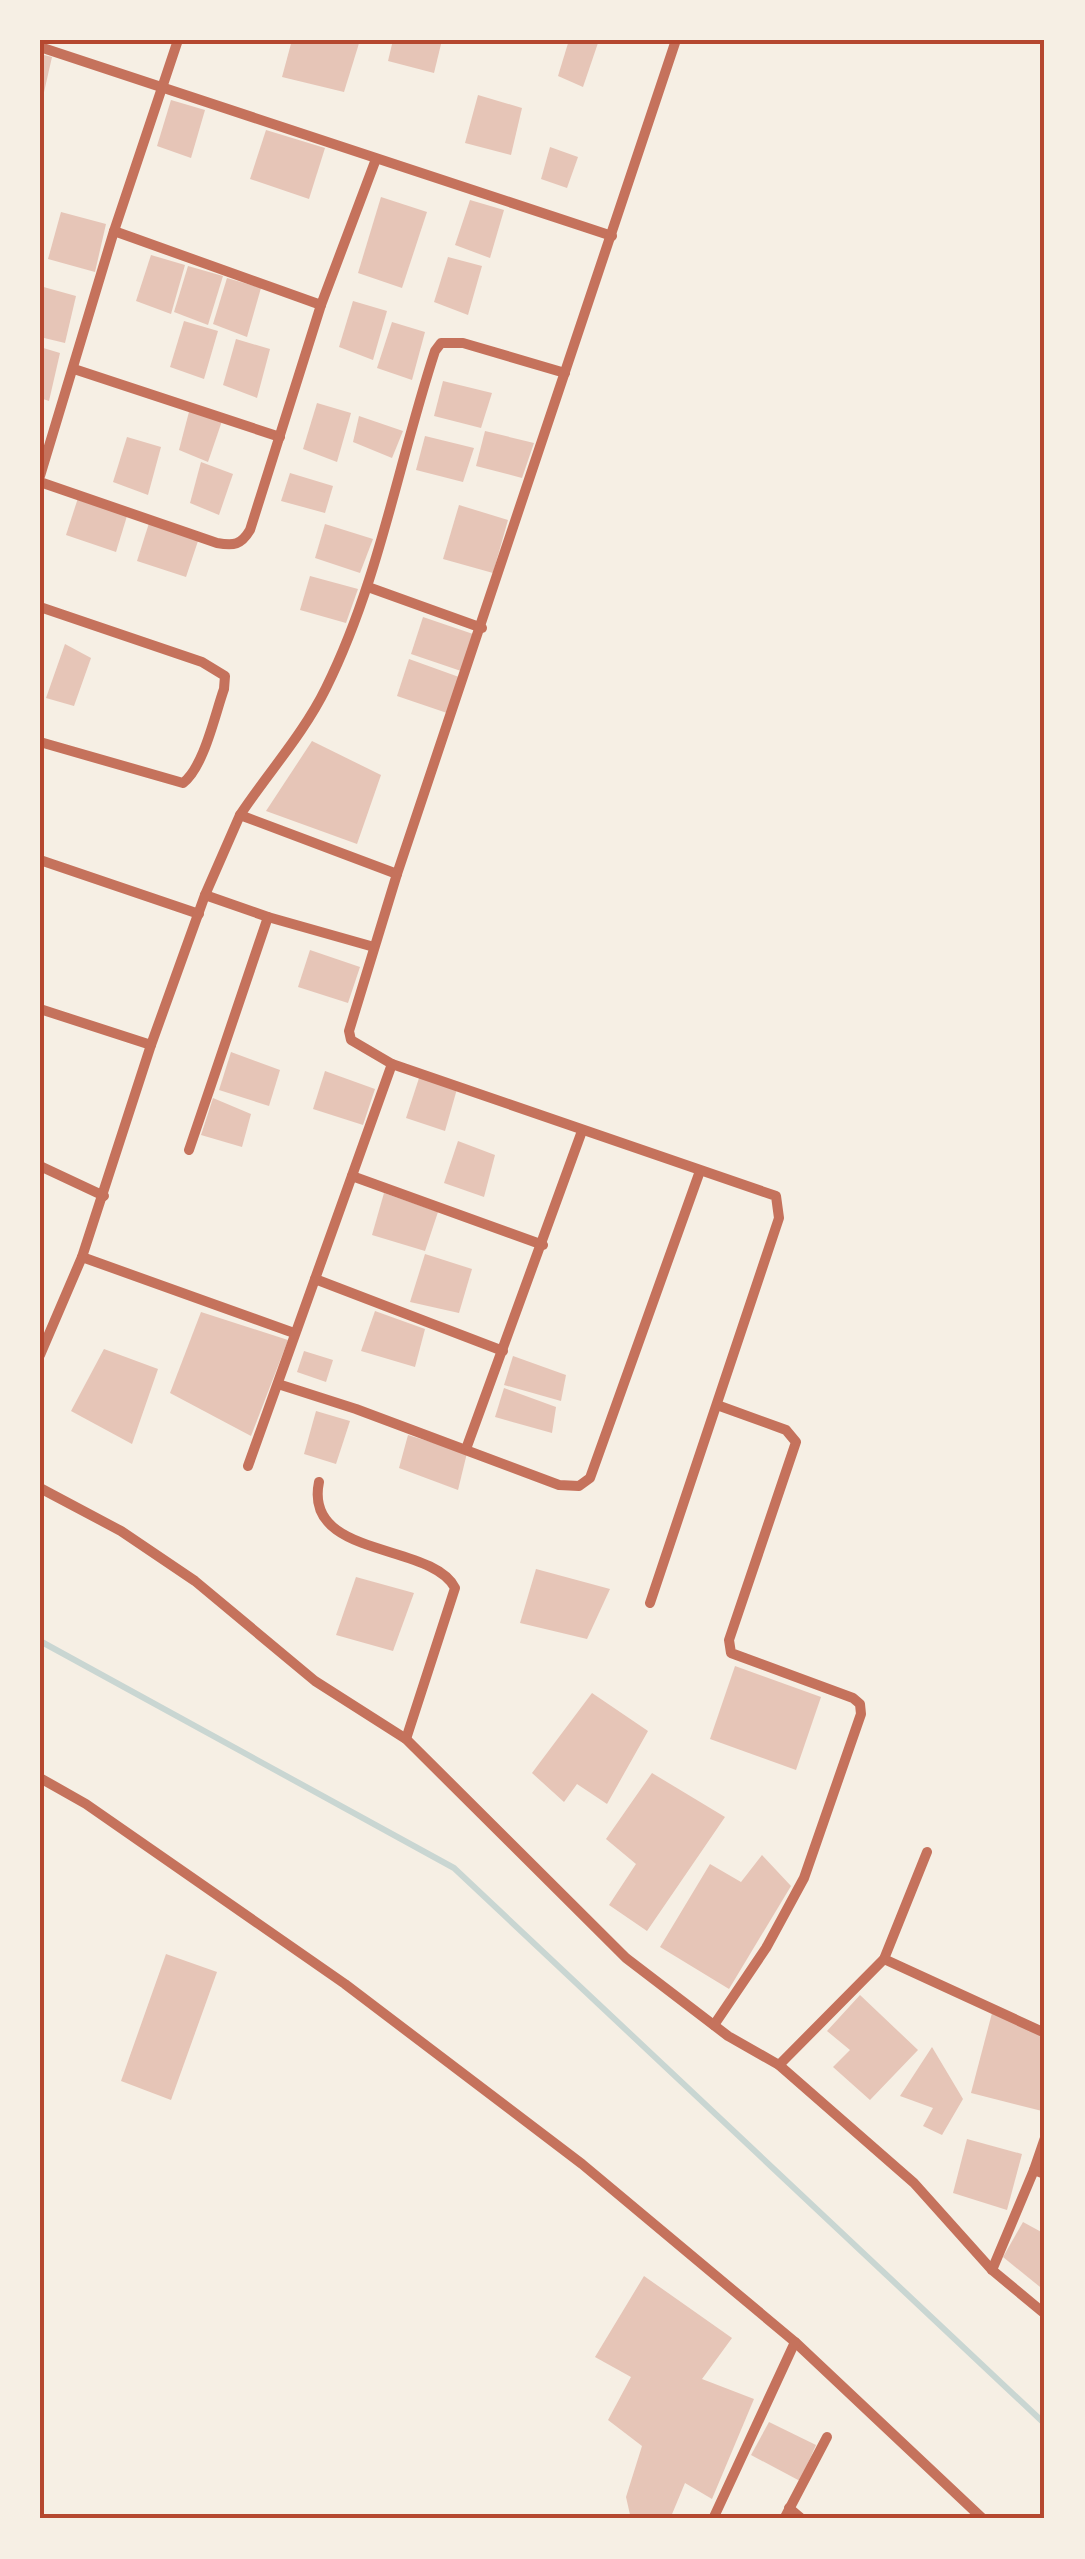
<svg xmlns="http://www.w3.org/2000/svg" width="1085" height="2559" font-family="'Space Grotesk',sans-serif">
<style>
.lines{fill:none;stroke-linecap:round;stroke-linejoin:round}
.stream{stroke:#c9d6d2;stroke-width:6}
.building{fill:#e6c5b7}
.minor{stroke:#c5725c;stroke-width:10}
.neatline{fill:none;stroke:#b5482f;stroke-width:4}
</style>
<rect width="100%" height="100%" fill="#f6efe4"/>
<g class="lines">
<path class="stream" d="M40 1641 454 1868 1045 2424"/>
</g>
<g class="building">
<path d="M292 40H360L344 92 282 77Z"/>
<path d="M393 40H442L434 73 388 61Z"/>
<path d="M569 40H599L583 87 558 76Z"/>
<path d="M40 54 52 57 42 101H40Z"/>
<path d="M478 95 522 108 511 155 465 143Z"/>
<path d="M171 100 205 110 191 158 157 146Z"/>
<path d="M266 130 325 148 309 199 250 179Z"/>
<path d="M550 147 578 157 567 188 541 179Z"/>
<path d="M381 197 427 212 402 288 358 273Z"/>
<path d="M470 200 504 210 490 258 455 245Z"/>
<path d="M61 212 106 224 95 272 48 259Z"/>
<path d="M151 255 185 265 171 314 136 301Z"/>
<path d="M448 257 482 266 468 315 434 302Z"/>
<path d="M188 266 223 276 208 325 174 312Z"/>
<path d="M227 278 261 288 247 337 213 324Z"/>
<path d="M40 286 76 296 65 343 40 337Z"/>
<path d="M353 301 387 311 373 360 339 347Z"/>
<path d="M184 321 218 331 204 379 170 367Z"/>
<path d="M392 322 425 332 412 380 377 368Z"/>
<path d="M236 339 270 349 257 398 223 385Z"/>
<path d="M40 347 60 353 49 401 40 398Z"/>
<path d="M443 381 492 393 481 428 434 416Z"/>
<path d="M317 403 351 413 337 462 303 449Z"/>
<path d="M190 408 222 421 208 462 179 450Z"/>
<path d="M359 416 403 431 392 458 353 442Z"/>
<path d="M485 431 534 443 522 478 476 466Z"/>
<path d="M425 436 474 448 463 482 416 470Z"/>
<path d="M127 437 161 447 148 495 113 482Z"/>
<path d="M201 462 233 474 219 515 190 503Z"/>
<path d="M290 473 333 486 325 513 281 501Z"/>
<path d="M78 498 127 516 116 552 66 535Z"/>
<path d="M459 505 508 520 493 573 443 559Z"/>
<path d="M149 523 198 541 186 577 137 561Z"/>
<path d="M325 524 373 539 360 573 315 558Z"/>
<path d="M310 576 358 589 346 623 300 610Z"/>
<path d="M423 617 473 634 461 671 411 654Z"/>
<path d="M65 644 91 658 74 706 46 698Z"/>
<path d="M409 659 459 677 447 713 397 696Z"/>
<path d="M312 741 381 775 357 844 266 811Z"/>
<path d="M310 950 360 967 348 1003 298 987Z"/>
<path d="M231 1052 280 1070 269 1106 219 1090Z"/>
<path d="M325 1071 375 1089 363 1125 313 1109Z"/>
<path d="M420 1075 457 1089 445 1131 406 1118Z"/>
<path d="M213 1098 251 1114 242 1147 201 1135Z"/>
<path d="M458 1141 495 1155 484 1197 444 1183Z"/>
<path d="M384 1193 438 1212 425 1251 372 1235Z"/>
<path d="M425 1254 472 1269 459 1313 410 1302Z"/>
<path d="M375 1311 425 1329 415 1367 361 1351Z"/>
<path d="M201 1312 288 1340 251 1436 170 1393Z"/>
<path d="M104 1349 158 1369 132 1444 71 1411Z"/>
<path d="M304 1351 333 1360 326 1382 297 1372Z"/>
<path d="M513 1356 566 1375 561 1401 504 1385Z"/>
<path d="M504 1388 556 1407 552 1433 495 1417Z"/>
<path d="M316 1411 350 1421 336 1464 304 1454Z"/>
<path d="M408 1435 467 1453 458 1490 399 1468Z"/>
<path d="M536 1569 610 1589 587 1639 520 1623Z"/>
<path d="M356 1577 414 1593 393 1651 336 1635Z"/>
<path d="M735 1666 821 1697 796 1770 710 1739Z"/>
<path d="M592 1693 648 1731 607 1804 577 1784 564 1802 532 1773Z"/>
<path d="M652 1773 725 1817 647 1931 609 1905 636 1864 606 1839Z"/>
<path d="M762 1855 791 1886 729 1989 660 1947 710 1864 741 1882Z"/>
<path d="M166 1954 217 1972 171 2100 121 2081Z"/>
<path d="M860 1995 918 2050 870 2100 833 2067 850 2050 827 2031Z"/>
<path d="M992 2013 1045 2038V2104L1042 2111 971 2093Z"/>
<path d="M932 2047 963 2099 942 2135 923 2126 933 2108 900 2096Z"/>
<path d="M967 2139 1022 2154 1007 2210 953 2193Z"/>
<path d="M1023 2222 1045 2234V2291L1003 2257Z"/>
<path d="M644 2276 732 2338 702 2379 754 2399 712 2499 685 2483 670 2519H631L626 2497 642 2446 608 2420 631 2377 595 2357Z"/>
<path d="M769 2422 816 2445 800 2481 751 2455Z"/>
</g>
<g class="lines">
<g class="minor">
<path d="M40 47 612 236"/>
<path d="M114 231 321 305"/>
<path d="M74 369 280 437"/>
<path d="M40 476 114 231 178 40"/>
<path d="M40 482 217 543C234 546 241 545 250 530L321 305 376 159"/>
<path d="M368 587 482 628"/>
<path d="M40 607 202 662 225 676 224 689C215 714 204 767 183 783L40 742"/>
<path d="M240 815C268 773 304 733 326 688 379 581 398 464 435 351L441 343H463L565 373"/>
<path d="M40 860 199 914"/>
<path d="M205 895 268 917 374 947"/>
<path d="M40 1009 151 1045"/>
<path d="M189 1150 268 917"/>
<path d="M40 1166 104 1196"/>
<path d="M352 1176 543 1245"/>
<path d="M82 1257 294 1333"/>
<path d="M315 1279 503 1351"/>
<path d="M40 1355 82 1257 151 1045 205 895 240 815 397 874"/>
<path d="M278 1384 356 1409 559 1485 579 1486 590 1478 700 1171"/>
<path d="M466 1449 582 1131"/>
<path d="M248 1466 392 1064"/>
<path d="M319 1482C303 1559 432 1542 455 1588L406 1739"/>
<path d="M40 1488 121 1531 195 1581 315 1681 406 1739 626 1958 728 2036 779 2065 914 2183 992 2270 1045 2314"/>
<path d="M650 1603 779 1218 776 1196 392 1064 351 1040 349 1031 397 874 676 40"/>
<path d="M40 1778 86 1804 345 1984 582 2164 795 2342 983 2519"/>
<path d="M884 1959 1045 2033"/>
<path d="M714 2025 766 1948 804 1878 861 1714 860 1704 853 1698 731 1653 729 1640 796 1442 786 1430 717 1405"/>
<path d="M779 2065 884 1959 927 1852"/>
<path d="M1034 2170 1045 2138"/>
<path d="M992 2270 1034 2170 1045 2174"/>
<path d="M789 2508 802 2519"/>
<path d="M713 2519 795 2342"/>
<path d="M784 2519 827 2437"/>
</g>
</g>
<rect width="1085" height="2559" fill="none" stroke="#f6efe4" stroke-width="85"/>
<rect x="42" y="42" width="1000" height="2474" class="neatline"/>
</svg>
